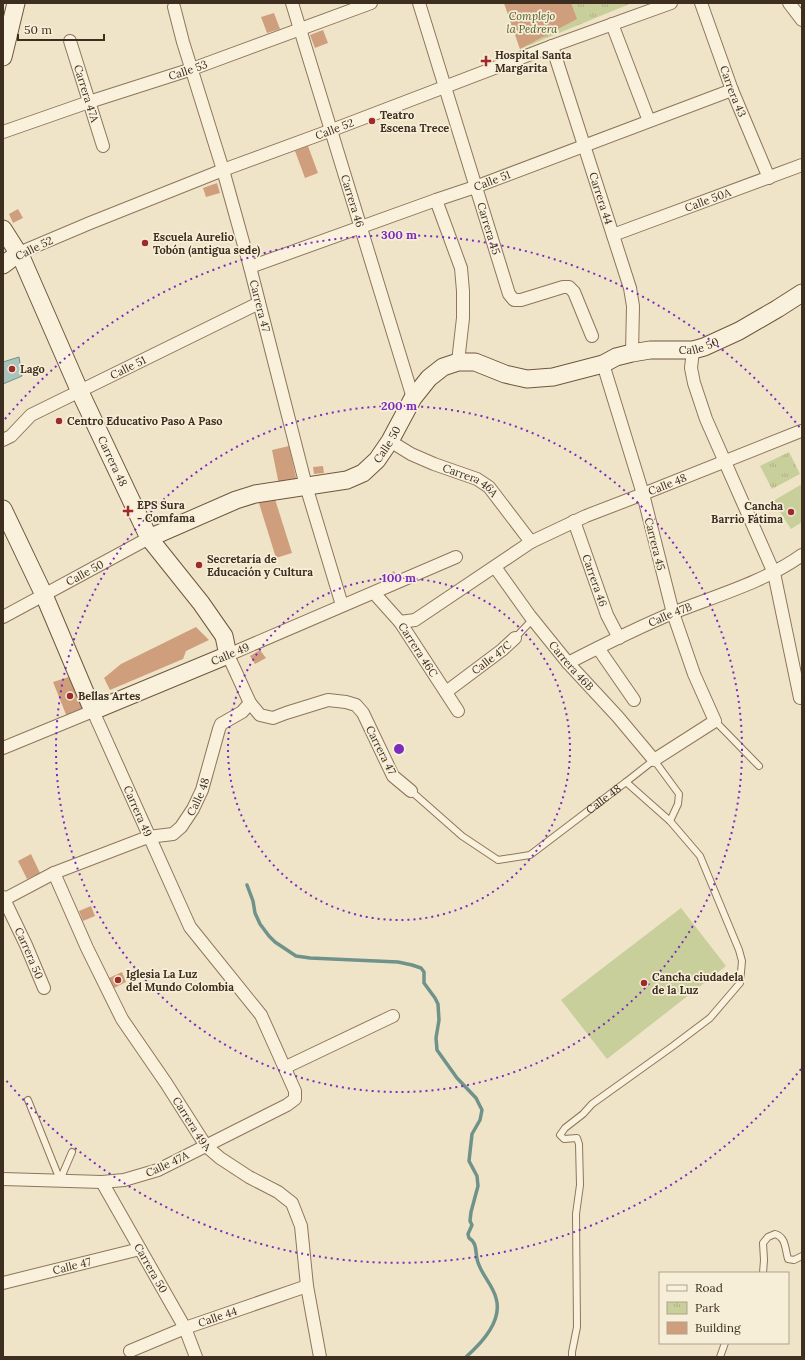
<svg xmlns="http://www.w3.org/2000/svg" width="805" height="1360" font-family="Lora,serif">
<style>
.grass{fill:#c9cf9b}
.park{fill:url(#park-tufts)}
.water{fill:#a9c4bc;stroke:#6f938a}
.lines{fill:none;stroke-linecap:round;stroke-linejoin:round}
.stream{stroke:#6f938a;stroke-width:3.5}
.building{fill:#cf9f7d}
.lane-casing{stroke:#8d765c;stroke-width:8}
.street-casing{stroke:#8d765c;stroke-width:14}
.secondary-casing{stroke:#6f573f;stroke-width:19}
.lane{stroke:#faf1dc;stroke-width:6}
.street{stroke:#faf1dc;stroke-width:12}
.secondary{stroke:#faf1dc;stroke-width:17}
.ring{fill:none;stroke:#7b2cbf;stroke-width:2;stroke-dasharray:2 4}
.poi-dot{fill:#9e2a2b;stroke:#f7eed8;stroke-width:1.5}
.labels{text-anchor:middle;dominant-baseline:central;stroke-width:3.5;stroke-linejoin:round;paint-order:stroke}
.park-label{font-size:11px;font-style:italic;fill:#4d5a26;stroke:#f7eed8}
.poi-label{font-size:11px;font-weight:bold;fill:#3d2e20;stroke:#f7eed8;text-anchor:start}
.street-label{font-size:11px;fill:#3d2e20;stroke:#f7eed8}
.centre{fill:#7b2cbf;stroke:#f7eed8;stroke-width:2}
.ring-label{font-size:12px;text-anchor:middle;font-weight:bold;fill:#7b2cbf;stroke:#f7eed8;stroke-width:3.5;stroke-linejoin:round;paint-order:stroke}
</style>
<defs>
<pattern id="park-tufts" width="24" height="20" patternUnits="userSpaceOnUse"><rect width="24" height="20" fill="#c9cf9b"/><path d="M3 7l-1-3M5 7V3M7 7l1-3M15 17l-1-3M17 17v-4M19 17l1-3" fill="none" stroke="#aeb285"/></pattern>
</defs>
<rect width="100%" height="100%" fill="#f0e4c8"/>
<g class="grass">
<path d="M802 484V522L791 529 773 501Z"/>
<path d="M681 908 726 966 607 1059 561 1000Z"/>
</g>
<g class="park">
<path d="M504 3H632L520 49Z"/>
<path d="M789 452 800 474 772 489 760 466Z"/>
</g>
<path class="water" d="M19 357 22 376 3 384V362Z"/>
<g class="lines">
<path class="stream" d="M247 885 253 901 255 913 260 924 269 936 275 942 296 956 310 958 398 962 412 965 421 968 424 972V983L435 998 438 1004 439 1020 436 1038 437 1050 457 1078 476 1098 482 1110 480 1120 472 1134 469 1161 477 1176 478 1186 471 1212 470 1221 472 1225 468 1234 469 1238C479 1244 474 1255 479 1265 483 1276 493 1286 496 1298 503 1321 482 1343 466 1357"/>
</g>
<g class="building">
<path d="M504 3H571L577 19 520 49Z"/>
<path d="M274 13 280 29 267 33 261 17Z"/>
<path d="M323 30 328 43 315 48 310 35Z"/>
<path d="M308 146 318 173 305 178 295 151Z"/>
<path d="M217 183 220 193 206 197 203 188Z"/>
<path d="M18 209 23 218 13 223 9 214Z"/>
<path d="M289 446 297 482 279 485 272 450Z"/>
<path d="M323 466 324 473 314 474 313 467Z"/>
<path d="M274 496 292 553 276 558 258 500Z"/>
<path d="M394 571 397 576 389 580 386 575Z"/>
<path d="M196 627 209 640 186 651 183 659 110 690 104 678 121 664Z"/>
<path d="M260 650 266 658 255 664 250 656Z"/>
<path d="M75 675 86 710 67 717 53 682Z"/>
<path d="M31 854 40 873 27 879 18 861Z"/>
<path d="M91 906 95 916 83 921 79 911Z"/>
<path d="M122 972 126 982 114 988 109 978Z"/>
</g>
<g class="lines">
<defs>
<g id="lane">
<path d="M515 638 533 619"/>
<path d="M715 721 759 766"/>
<path d="M626 782 654 760 679 794 678 804 670 821"/>
<path id="s1" d="M411 791 462 836 498 860 530 855 626 782 670 821 700 856 739 950 742 961 740 983 710 1018 673 1046 592 1104 583 1114 565 1128 560 1135 564 1139 577 1138 579 1144 580 1185 576 1214 577 1327 572 1352V1357"/>
<path d="M28 1100 60 1180 72 1152"/>
<path d="M763 1273 764 1260 763 1243 768 1237 775 1234C786 1237 785 1249 788 1259L794 1260 802 1256"/>
<path d="M720 1357 725 1343"/>
</g>
<g id="street">
<path id="s2" d="M292 3 413 398"/>
<path id="s3" d="M419 3 509 294 514 300H521L563 287H569L574 292 592 336"/>
<path id="s4" d="M701 3 732 90 769 178"/>
<path d="M789 3 802 20"/>
<path id="s5" d="M174 7 183 42 223 170 250 267 306 486 342 605"/>
<path d="M612 24 649 121"/>
<path id="s6" d="M70 41 103 146"/>
<path id="s7" d="M552 46 630 288 633 306 632 353"/>
<path id="s8" d="M3 132 89 102 192 69 371 3"/>
<path d="M436 200 461 268 463 291V318L458 362"/>
<path id="s9" d="M613 235 802 165"/>
<path id="s10" d="M19 253 90 223 223 170 332 130 552 46 671 3"/>
<path id="s11" d="M250 267 436 200 475 187 732 90"/>
<path d="M693 350 691 368 694 383 706 419 774 573 800 698"/>
<path id="s12" d="M3 440 11 436 31 415 259 303"/>
<path id="s13" d="M390 441 411 454 434 464 477 479 489 487 531 542"/>
<path id="s14" d="M574 521 607 615 619 638"/>
<path id="s15" d="M495 567 530 616 568 663 618 717 654 760 715 721 694 674 673 613 643 494 603 364"/>
<path id="s16" d="M374 593 400 622 458 711"/>
<path id="s17" d="M3 617 149 538"/>
<path id="s18" d="M400 622 415 620 531 542 586 516 643 494 801 431"/>
<path d="M598 648 634 700"/>
<path id="s19" d="M568 663C603 645 639 627 675 612 718 595 764 582 802 555"/>
<path id="s20" d="M446 692 502 650 515 638"/>
<path id="s21" d="M3 748 93 711 190 927 261 1015 295 1091V1099L287 1105 158 1170 124 1180 102 1182 3 1179"/>
<path d="M411 791 393 776 363 713 356 705 346 702 328 700 286 713 273 718 260 715 250 703 228 655 456 557"/>
<path id="s22" d="M54 873 87 948 122 1019 166 1083 206 1146 220 1158 249 1177 278 1192 292 1203 301 1226 307 1286 320 1357"/>
<path id="s23" d="M3 897 26 945 44 988"/>
<path id="s24" d="M3 900 54 873 148 837 173 834 181 827 193 809 202 790 219 729 221 724 242 712 250 703"/>
<path d="M286 1067 393 1016"/>
<path id="s25" d="M102 1182 185 1328 196 1357"/>
<path id="s26" d="M3 1283 140 1249"/>
<path id="s27" d="M130 1351 185 1328 307 1286"/>
</g>
<g id="secondary">
<path d="M3 57 16 3"/>
<path id="s28" d="M3 229 22 259 80 392 149 538 201 603 224 636 228 655 93 711 44 595 3 509"/>
<path d="M3 265 19 253"/>
<path id="s29" d="M149 538 236 500 255 494 347 480 363 473 377 460 390 441 413 398 429 378 443 367 458 362H475L505 374 527 379 553 377 603 364 616 357 632 353 650 350H693L704 347 739 331 777 309 802 293"/>
</g>
</defs>
<use href="#lane" class="lane-casing"/>
<use href="#street" class="street-casing"/>
<use href="#secondary" class="secondary-casing"/>
<use href="#lane" class="lane"/>
<use href="#street" class="street"/>
<use href="#secondary" class="secondary"/>
</g>
<g class="ring">
<circle cx="399" cy="749" r="171"/>
<circle cx="399" cy="749" r="343"/>
<path d="M801 1069A514 514 0 0 1 5 1079M5 419A514 514 0 0 1 801 429"/>
</g>
<g class="poi-dot">
<path d="M484 55h4v4h4v4h-4v4h-4v-4h-4v-4h4z"/>
<circle cx="372" cy="121" r="4"/>
<circle cx="145" cy="243" r="4"/>
<circle cx="12" cy="369" r="4"/>
<circle cx="59" cy="421" r="4"/>
<path d="M126 505h4v4h4v4h-4v4h-4v-4h-4v-4h4z"/>
<circle cx="791" cy="512" r="4"/>
<circle cx="199" cy="565" r="4"/>
<circle cx="70" cy="696" r="4"/>
<circle cx="118" cy="980" r="4"/>
<circle cx="644" cy="983" r="4"/>
</g>
<g class="labels">
<g class="park-label">
<text x="532" y="16">Complejo<tspan x="532" dy="13">la Pedrera</tspan></text>
</g>
<g class="poi-label">
<text x="495" y="55">Hospital Santa<tspan x="495" dy="13">Margarita</tspan></text>
<text x="380" y="115">Teatro<tspan x="380" dy="13">Escena Trece</tspan></text>
<text x="153" y="237">Escuela Aurelio<tspan x="153" dy="13">Tobón (antigua sede)</tspan></text>
<text x="20" y="369">Lago</text>
<text x="67" y="421">Centro Educativo Paso A Paso</text>
<text x="137" y="505">EPS Sura<tspan x="137" dy="13">- Comfama</tspan></text>
<text x="783" y="506" text-anchor="end">Cancha<tspan x="783" dy="13">Barrio Fátima</tspan></text>
<text x="207" y="559">Secretaría de<tspan x="207" dy="13">Educación y Cultura</tspan></text>
<text x="78" y="696">Bellas Artes</text>
<text x="126" y="974">Iglesia La Luz<tspan x="126" dy="13">del Mundo Colombia</tspan></text>
<text x="652" y="977">Cancha ciudadela<tspan x="652" dy="13">de la Luz</tspan></text>
</g>
<g class="street-label">
<text stroke="none"><textPath href="#s8" startOffset="195">Calle 53</textPath></text>
<text stroke="none"><textPath href="#s4" startOffset="94">Carrera 43</textPath></text>
<text stroke="none"><textPath href="#s6" startOffset="55">Carrera 47A</textPath></text>
<text stroke="none"><textPath href="#s10" startOffset="339">Calle 52</textPath></text>
<text stroke="none"><textPath href="#s11" startOffset="257">Calle 51</textPath></text>
<text stroke="none"><textPath href="#s7" startOffset="160">Carrera 44</textPath></text>
<text stroke="none"><textPath href="#s9" startOffset="101">Calle 50A</textPath></text>
<text stroke="none"><textPath href="#s2" startOffset="207">Carrera 46</textPath></text>
<text stroke="none"><textPath href="#s3" startOffset="236">Carrera 45</textPath></text>
<text transform="translate(34 248) rotate(-26)">Calle 52</text>
<text stroke="none"><textPath href="#s5" startOffset="311">Carrera 47</textPath></text>
<text stroke="none"><textPath href="#s29" startOffset="624">Calle 50</textPath></text>
<text stroke="none"><textPath href="#s12" startOffset="146">Calle 51</textPath></text>
<text stroke="none"><textPath href="#s29" startOffset="263">Calle 50</textPath></text>
<text stroke="none"><textPath href="#s28" startOffset="257">Carrera 48</textPath></text>
<text stroke="none"><textPath href="#s13" startOffset="90">Carrera 46A</textPath></text>
<text stroke="none"><textPath href="#s18" startOffset="303">Calle 48</textPath></text>
<text transform="translate(655 544) rotate(76)">Carrera 45</text>
<text stroke="none"><textPath href="#s17" startOffset="93">Calle 50</textPath></text>
<text stroke="none"><textPath href="#s14" startOffset="63">Carrera 46</textPath></text>
<text stroke="none"><textPath href="#s19" startOffset="113">Calle 47B</textPath></text>
<text stroke="none"><textPath href="#s16" startOffset="72">Carrera 46C</textPath></text>
<text transform="translate(230 654) rotate(-23)">Calle 49</text>
<text stroke="none"><textPath href="#s20" startOffset="57">Calle 47C</textPath></text>
<text stroke="none"><textPath href="#s15" startOffset="125">Carrera 46B</textPath></text>
<text transform="translate(381 750) rotate(63)">Carrera 47</text>
<text stroke="none"><textPath href="#s24" startOffset="229">Calle 48</textPath></text>
<text stroke="none"><textPath href="#s1" startOffset="236">Calle 48</textPath></text>
<text stroke="none"><textPath href="#s21" startOffset="207">Carrera 49</textPath></text>
<text stroke="none"><textPath href="#s23" startOffset="62">Carrera 50</textPath></text>
<text stroke="none"><textPath href="#s22" startOffset="287">Carrera 49A</textPath></text>
<text transform="translate(167 1164) rotate(-25)">Calle 47A</text>
<text stroke="none"><textPath href="#s26" startOffset="71">Calle 47</textPath></text>
<text stroke="none"><textPath href="#s25" startOffset="99">Carrera 50</textPath></text>
<text stroke="none"><textPath href="#s27" startOffset="94">Calle 44</textPath></text>
</g>
</g>
<circle cx="399" cy="749" r="6" class="centre"/>
<g class="ring-label">
<text x="399" y="239">300 m</text>
<text x="399" y="410">200 m</text>
<text x="399" y="582">100 m</text>
</g>
<rect width="805" height="1360" fill="none" stroke="#3d2e20" stroke-width="8"/>
<rect x="659" y="1272" width="130" height="72" fill="#f7eed8" stroke="#ada18e"/>
<rect x="667" y="1285" width="20" height="6" fill="#faf1dc" stroke="#ada18e"/>
<text x="695" y="1292" font-size="12" fill="#3d2e20">Road</text>
<rect x="667" y="1302" width="20" height="12" fill="url(#park-tufts)" stroke="#ada18e"/>
<text x="695" y="1312" font-size="12" fill="#3d2e20">Park</text>
<rect x="667" y="1322" width="20" height="12" fill="#cf9f7d" stroke="#ada18e"/>
<text x="695" y="1332" font-size="12" fill="#3d2e20">Building</text>
<path d="M18 34v6h86v-6" fill="none" stroke="#3d2e20" stroke-width="2"/>
<text x="24" y="34" font-size="12" fill="#3d2e20" stroke="#f7eed8" stroke-width="3" paint-order="stroke">50 m</text>
</svg>
